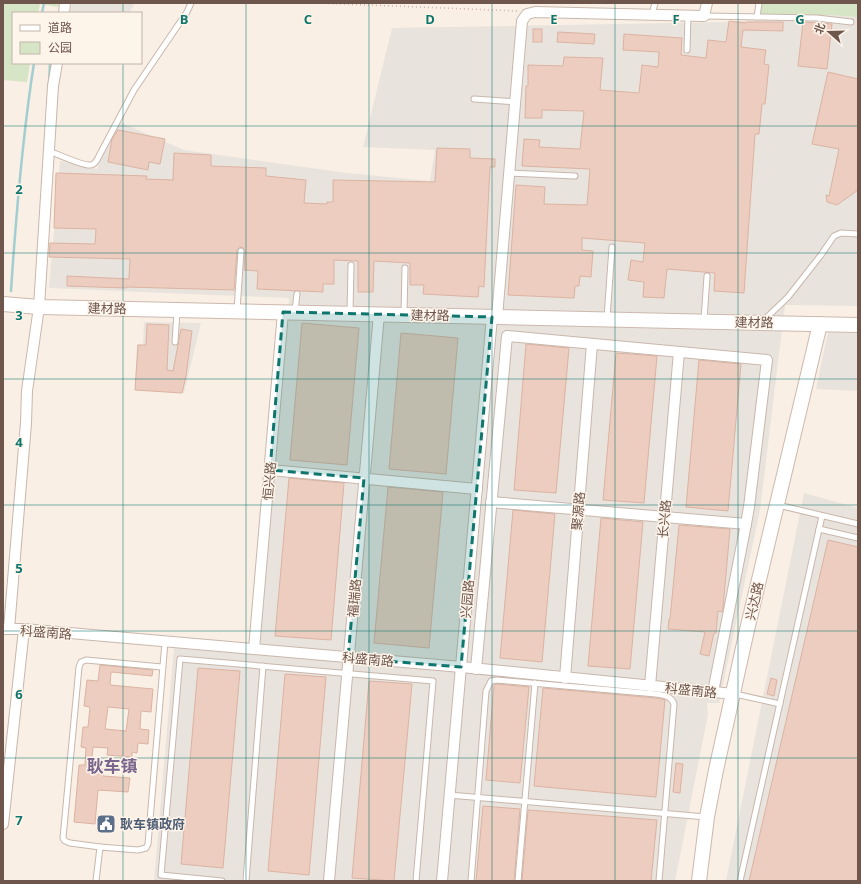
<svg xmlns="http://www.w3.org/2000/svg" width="861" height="884" font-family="'Open Sans','Noto Sans SC',sans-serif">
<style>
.industrial{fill:#e9e3de}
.green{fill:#d5e5c5}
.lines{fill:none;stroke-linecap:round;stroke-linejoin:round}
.stream{stroke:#a3ced1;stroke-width:2.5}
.building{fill:#eccdbf;stroke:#dcb3a1;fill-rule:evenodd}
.lane-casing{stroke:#c9b7ac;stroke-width:7}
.street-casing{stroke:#c9b7ac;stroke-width:12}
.secondary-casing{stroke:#ceb8ad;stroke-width:16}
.path{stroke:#d0b0a3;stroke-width:1.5;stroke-dasharray:1 3;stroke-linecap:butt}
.lane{stroke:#fff;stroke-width:5}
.street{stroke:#fff;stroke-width:10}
.secondary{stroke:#fff;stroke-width:14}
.marked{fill:#0f766e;fill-opacity:0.2;stroke:#0f766e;stroke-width:3;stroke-dasharray:8 5;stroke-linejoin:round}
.grid{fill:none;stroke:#0f766e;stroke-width:1;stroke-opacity:0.55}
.labels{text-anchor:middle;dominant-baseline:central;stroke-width:3;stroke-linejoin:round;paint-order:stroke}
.street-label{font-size:13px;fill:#6f564d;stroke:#fdf4ea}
.service-label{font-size:13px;font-weight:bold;fill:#4e5e75;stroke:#fdf4ea;text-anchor:start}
.district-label{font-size:17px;font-weight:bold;fill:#7a658c;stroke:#fdf4ea}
.grid-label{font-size:13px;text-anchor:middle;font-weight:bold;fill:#0f766e;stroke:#fdf4ea;stroke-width:3;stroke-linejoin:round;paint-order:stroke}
</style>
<rect width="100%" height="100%" fill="#f9efe4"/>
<g class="industrial">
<path d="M72 3H111L134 4 129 13H70Z"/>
<path d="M830 15 858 17V306L785 305 760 510 719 703H707L708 715 675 881H154L174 648 259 655 289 298 49 288 60 161 97 169 115 120 184 150 347 173 430 181 435 150 363 147 392 28 727 22Z"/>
<path d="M144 322 201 323 184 393 135 390 137 344 143 345Z"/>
<path d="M828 332 858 333V391L816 389Z"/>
<path d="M804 493 858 508V881H726Z"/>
</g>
<g class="green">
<path d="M3 3H59L58 7 40 4 38 13H13V63H30L27 82 3 80Z"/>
<path d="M761 3H858V17L830 15 758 20Z"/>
</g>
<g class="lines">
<g class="stream">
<path d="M42 13 44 3"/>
<path d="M49 84 50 63"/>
<path d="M11 291C16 215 22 139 34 63"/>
</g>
</g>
<g class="building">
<path d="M729 21 746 23V22H783V31L743 30 741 47 766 50 764 64 769 65 765 104H762L759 134H755L744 293 714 291 715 273 667 269 664 298 643 297 644 282 628 280 631 260 643 262 645 243 582 238V250L593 251 591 277 580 276 579 286H575L574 298 508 295 516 185 545 187 544 204 587 205 590 169 522 166 524 139 540 140 539 147 580 149 584 111 542 110V118H525L526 86H528V65L563 66 564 57 603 58 600 90 639 93 642 65 658 67 659 52 623 50 624 34 682 38 681 55 706 58 708 40 726 42Z"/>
<path d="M803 22 832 24 827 69 798 66Z"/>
<rect x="533" y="29" width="9" height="13"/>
<path d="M558 32 595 34 594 44 557 42Z"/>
<path d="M828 72 858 79V190L837 205 827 202 826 195 829 196 839 149 812 144Z"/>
<path d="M118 130 165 139 160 164 149 162 148 170 108 162 112 139Z"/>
<path d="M437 148 470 149V158L495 159V167H490L484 287 479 286 478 297 423 294 424 285H410V263L374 261 373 292H358V261L334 260V284H323V292L257 289 258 271 244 270 245 251 242 247 239 248 237 251 234 290 126 287V288L67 286V276L129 279 130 259 49 257 50 243 95 244 96 229 54 228 56 173 147 176 146 179 173 180 174 153 211 155V166L266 168V176L306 180 304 203 327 204V202H333V180L435 182Z"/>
<path d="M302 323 359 328 347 465 290 460Z"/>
<path d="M147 324 169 325 167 370 173 371 181 329 192 331 186 376 182 393 135 390 138 345H146Z"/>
<path d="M401 333 458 338 446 474 389 469Z"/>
<path d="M526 344 569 348 556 493 514 490Z"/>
<path d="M616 353 657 356 644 503 603 500Z"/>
<path d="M699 360 741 364 728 511 686 507Z"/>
<path d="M289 478 344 483 331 640 275 636Z"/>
<path d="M388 487 443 492 429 648 374 643Z"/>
<path d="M513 510 555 514 542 662 500 658Z"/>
<path d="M601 518 643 522 630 669 588 666Z"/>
<path d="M679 525 730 529 723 608 722 612 718 611 716 633H714L709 656 700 654 705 632 668 629 669 619H670Z"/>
<path d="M828 540 858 547V881H749Z"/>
<path d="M100 665 153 670 152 676 111 672 110 685 153 689 151 712 141 711 140 729 149 730 148 744 138 743 137 753 132 752V757L107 755 108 748 93 747 91 768 103 769V776L130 778 128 792 98 790 95 824 74 822 79 765H85L86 748 81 747 83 727H88L90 707 84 706 87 680 98 681ZM108 707 129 709 126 731 105 729Z"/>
<path d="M198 668 240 671 223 868 181 864Z"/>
<path d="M285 674 326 677 309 875 268 871Z"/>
<path d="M771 678 777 680 774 696 767 694Z"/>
<path d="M369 681 412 684 394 881 352 878Z"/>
<path d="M497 684 529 687 520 783 486 780 494 685Z"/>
<path d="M543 688 656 698 665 700 656 797 534 786Z"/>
<path d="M676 763 683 764 680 793 673 792Z"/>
<path d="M483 806 520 809 514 881H476Z"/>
<path d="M528 810 657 820 651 881H522Z"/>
</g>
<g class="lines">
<defs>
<g id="lane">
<path d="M652 14 655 3"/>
<path d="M704 16 817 18 851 22"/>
<path d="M757 17 759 3"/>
<path d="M687 50 688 15"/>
<path d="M474 99 516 102"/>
<path d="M49 151C57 154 83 166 90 165 95 165 97 160 99 156L134 90 187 12 191 3"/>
<path d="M509 173 575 176"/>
<path d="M237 310 241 251"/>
<path d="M295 311 297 294"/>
<path d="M350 313 351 265"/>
<path d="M404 314 405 268"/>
<path d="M607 318 612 247"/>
<path d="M704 320 707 276"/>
<path d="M763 321 788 297 821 255 834 236 841 233 858 234"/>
<path d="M175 342 177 311"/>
<path d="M778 505 858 524"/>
<path d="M819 529 858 538"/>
<path d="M735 694 780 704"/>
<path d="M449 795 706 817"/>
<path d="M100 847 70 843 65 841 63 838 79 667 81 662 86 660 162 667"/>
<path d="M96 881 100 847 138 850 146 848 148 844 165 642"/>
<path d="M222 881 161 875 180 659 433 681 416 881"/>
<path d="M246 881 263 666"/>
<path d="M471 881 486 691 491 681 497 680 656 694C664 695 671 696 674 704L659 881"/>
<path d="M518 881 535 683"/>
<path d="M740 881 822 516"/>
</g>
<g id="street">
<path d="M64 13 65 3"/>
<path d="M497 317 522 21 527 14 535 12 704 16 707 3"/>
<path d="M270 470 477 489"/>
<path d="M491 502 746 524 713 692"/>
<path d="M3 629H24L461 667 734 694"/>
<path d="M9 629 26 423 27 391 39 307 53 86 57 63"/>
<path d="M254 649 283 312"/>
<path d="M476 669 507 336 767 360 749 507 746 524"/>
<path d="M565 678 592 344"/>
<path d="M650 686 679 352"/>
<path d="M3 824 24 629"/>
<path d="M329 881 379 314"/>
<path d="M442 881 492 317"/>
</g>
<g id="secondary">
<path d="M3 304 39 307 858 325"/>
<path d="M699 881 707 817 716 770 747 630 820 324"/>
</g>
</defs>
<use href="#lane" class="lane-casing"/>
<use href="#street" class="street-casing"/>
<use href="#secondary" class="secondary-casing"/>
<path class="path" d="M316 3 519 11"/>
<use href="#lane" class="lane"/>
<use href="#street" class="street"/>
<use href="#secondary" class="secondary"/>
</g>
<path class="marked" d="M283 312 492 317 461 667 348 658 364 478 270 470Z"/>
<path class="grid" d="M123 3V13M246 3V881M369 3V881M492 3V881M615 3V881M738 3V881M123 63V881M3 126H858M3 253H858M3 379H858M3 505H858M3 631H858M3 758H858"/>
<defs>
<symbol id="civic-square" viewBox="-11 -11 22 22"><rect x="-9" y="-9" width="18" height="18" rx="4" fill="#5c6f8a" stroke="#fdf4ea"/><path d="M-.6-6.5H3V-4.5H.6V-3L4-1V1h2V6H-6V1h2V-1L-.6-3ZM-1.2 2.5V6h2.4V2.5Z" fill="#fff"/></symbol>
</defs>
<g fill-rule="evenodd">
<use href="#civic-square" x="95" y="813" width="22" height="22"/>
</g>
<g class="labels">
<g class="street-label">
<text transform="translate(107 308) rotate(1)">建材路</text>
<text transform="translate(430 315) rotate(1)">建材路</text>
<text transform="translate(754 322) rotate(1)">建材路</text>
<text transform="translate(269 481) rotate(-85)">恒兴路</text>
<text transform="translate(578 511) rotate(-85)">聚源路</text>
<text transform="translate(664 519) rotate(-85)">长兴路</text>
<text transform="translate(354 598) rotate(-85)">福瑞路</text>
<text transform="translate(467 599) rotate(-85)">兴园路</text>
<text transform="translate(754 601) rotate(-77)">兴达路</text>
<text transform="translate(46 632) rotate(4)">科盛南路</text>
<text transform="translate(368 659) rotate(5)">科盛南路</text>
<text transform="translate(691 690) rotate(6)">科盛南路</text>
</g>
<g class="service-label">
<text x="120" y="824">耿车镇政府</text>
</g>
<g class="district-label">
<text x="112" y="765">耿车镇</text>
</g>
</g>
<g class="grid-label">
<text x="184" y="24">B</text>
<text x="308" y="24">C</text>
<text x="430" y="24">D</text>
<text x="554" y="24">E</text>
<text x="676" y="24">F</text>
<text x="800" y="24">G</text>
<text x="19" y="194">2</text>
<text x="19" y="320">3</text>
<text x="19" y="447">4</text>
<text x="19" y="573">5</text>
<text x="19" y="699">6</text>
<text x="19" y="825">7</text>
</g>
<rect width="861" height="884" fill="none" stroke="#6f564d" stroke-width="8"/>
<rect x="12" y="12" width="130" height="52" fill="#fdf4ea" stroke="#c4b5ab"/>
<rect x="20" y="25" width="20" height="6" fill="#ffffff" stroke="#c4b5ab"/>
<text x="48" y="32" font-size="12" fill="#6f564d">道路</text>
<rect x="20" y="42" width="20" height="12" fill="#d5e5c5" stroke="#c4b5ab"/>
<text x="48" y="52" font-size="12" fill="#6f564d">公园</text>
<g transform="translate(829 32) rotate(290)" stroke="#fdf4ea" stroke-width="3" paint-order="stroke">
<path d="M0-3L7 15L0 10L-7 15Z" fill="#6f564d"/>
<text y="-6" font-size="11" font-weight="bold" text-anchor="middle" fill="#6f564d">北</text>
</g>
</svg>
